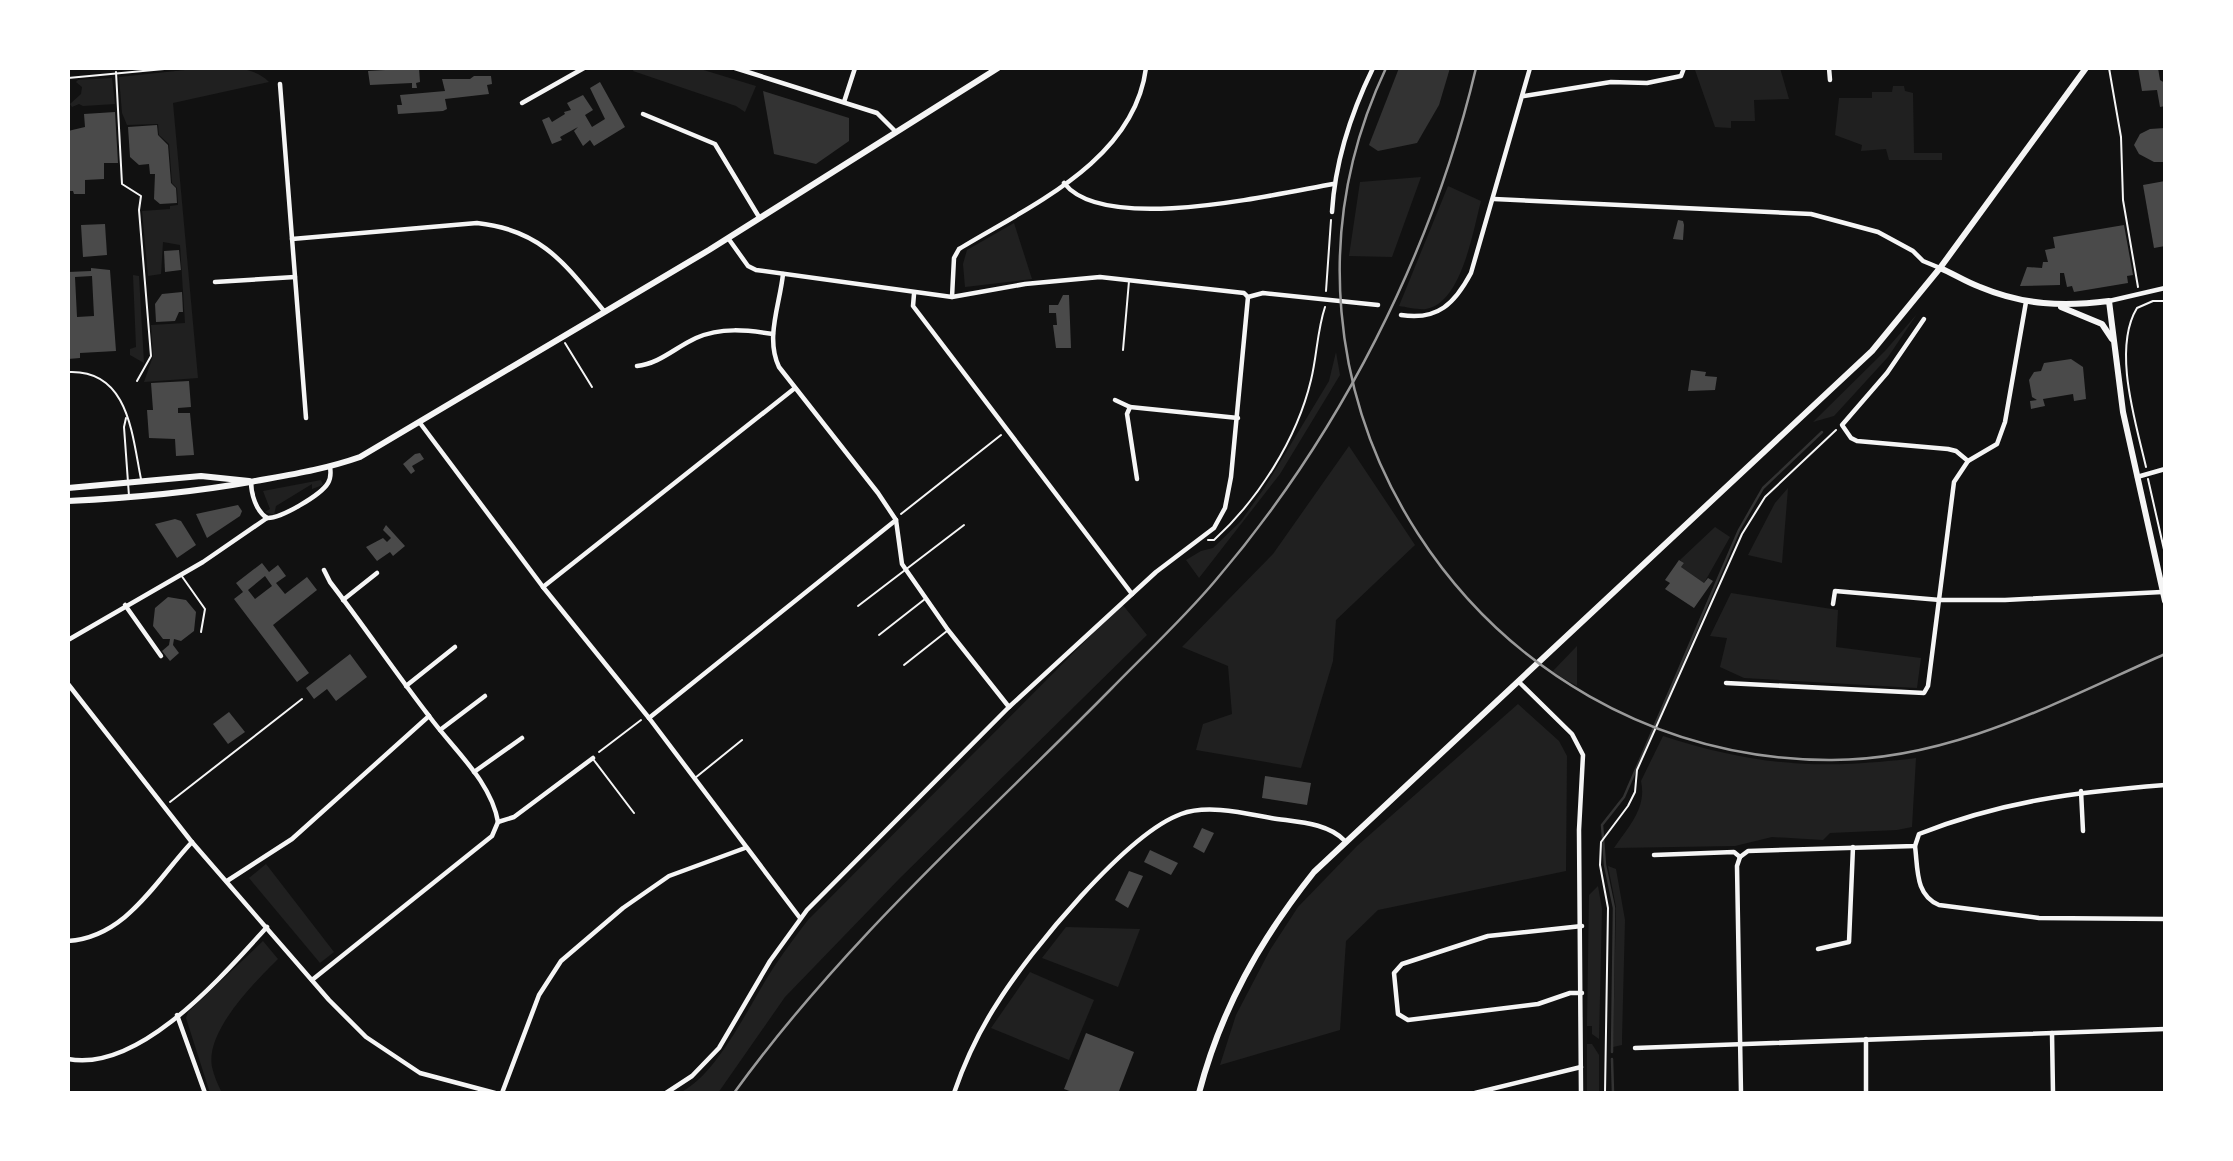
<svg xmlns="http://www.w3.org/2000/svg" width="2233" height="1161" font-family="Signika,sans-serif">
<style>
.green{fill:#202020}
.water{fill:#333}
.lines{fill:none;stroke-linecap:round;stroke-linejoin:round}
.stream{stroke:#333;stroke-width:2.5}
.building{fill:#4a4a4a;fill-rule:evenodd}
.path{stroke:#f5f5f5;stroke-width:2}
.service{stroke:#f5f5f5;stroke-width:2}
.minor{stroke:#f5f5f5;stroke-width:4.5}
.secondary{stroke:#f5f5f5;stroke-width:6}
.rail{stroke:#9a9a9a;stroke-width:2.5}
</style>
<rect width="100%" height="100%" fill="#111"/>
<g class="green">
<path d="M204 68C227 68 252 65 269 82L173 103 198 378 144 382 153 356 151 325 185 323 180 245 163 242 161 274 148 276 142 211 170 209V206L178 205 177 188 172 183 169 144 159 135 158 124 127 125 122 113 119 77Z"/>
<path d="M634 68H697L756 86 745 112 736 106 633 71Z"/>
<path d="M1780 68 1789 99 1754 100 1755 121H1731V128L1715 127 1695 70Z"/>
<path d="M112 78 115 104 83 106 79 104 72 107 70 104 81 94 82 87 76 82 78 80Z"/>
<path d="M1893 86H1904L1905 91 1913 93 1914 153H1942V160H1889L1886 149 1861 151 1862 145 1835 135 1839 98H1872V92H1892Z"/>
<path d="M1421 177 1392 257 1349 256 1360 182Z"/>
<path d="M1448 186 1481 201C1473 230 1462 303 1426 309 1418 310 1407 307 1399 306Z"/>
<path d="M1014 223 1032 279 965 287 963 264 967 250Z"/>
<path d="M133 275 139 276 144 363 130 355V349L136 347Z"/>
<path d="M1917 314 1888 357 1834 416 1813 422 1885 351Z"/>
<path d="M1336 352 1340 375 1280 474 1199 578 1186 560 1201 551 1213 548 1241 521 1265 487 1329 381Z"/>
<path d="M1349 446 1415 545 1336 620 1333 661 1301 768 1196 750 1203 724 1232 714 1228 666 1182 647 1273 554Z"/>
<path d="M321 480 323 485 312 489V484L276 506 274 515 265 512 270 509 263 491Z"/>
<path d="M1788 488 1782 563 1748 555 1775 503Z"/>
<path d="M1715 527 1730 537 1704 583 1681 567 1684 563 1680 560Z"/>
<path d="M1731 593 1838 610 1836 647 1921 658 1917 688 1744 678 1720 667 1727 638 1710 636Z"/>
<path d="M1122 604 1147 635 899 879 785 997 718 1093H679C719 1075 751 1000 776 964 786 949 797 934 808 920Z"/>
<path d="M1577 646V686L1552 672Z"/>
<path d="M1518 704 1559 741 1567 756 1566 871 1378 910 1346 941 1340 1030 1220 1065 1236 1015 1270 950 1298 907 1357 846Z"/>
<path d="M1663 736C1756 766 1819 770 1916 758L1912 827 1897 830 1830 833 1823 840 1772 837 1735 846 1614 848C1629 826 1647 808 1641 781Z"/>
<path d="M266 864 334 952 320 963 249 878Z"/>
<path d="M1608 866 1616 869 1625 920 1622 1039V1045L1613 1047 1616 907Z"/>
<path d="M1598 886 1602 909 1599 1039 1592 1034V1026H1587L1589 895Z"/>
<path d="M1066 927 1140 929 1118 987 1042 958Z"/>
<path d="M263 941 278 959C255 982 205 1031 212 1067 214 1076 218 1085 222 1093H210L186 1018 188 1012Z"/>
<path d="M1030 972 1094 1000 1069 1060 991 1028Z"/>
<path d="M1587 1044H1592L1599 1055V1093H1587Z"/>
</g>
<g class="water">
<path d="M1399 68H1450L1439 105 1417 143 1378 151 1369 145Z"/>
<path d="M763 91 849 118V141L816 164 774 154Z"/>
</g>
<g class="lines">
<g class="stream">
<path d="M1612 1052 1614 908 1605 865 1602 825 1624 797 1739 530 1763 488 1822 432"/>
<path d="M1612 1059 1613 1093"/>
</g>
</g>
<g class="building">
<path d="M419 68 420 82 416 83 417 88H412V83L370 85 368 71Z"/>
<path d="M2138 68H2158L2160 80 2165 83V106L2160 107 2157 90 2142 91Z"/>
<path d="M474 76H491L492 84 487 85 489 94 445 99 447 109 443 111 398 114 397 105H402L400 95 445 91 442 79H470Z"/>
<path d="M600 82 625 127 594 146 590 140 583 146 574 131 578 127 560 137 562 140 552 144 542 120 549 117 552 122 565 114 564 112 571 110 567 103 583 95 593 110 585 115 592 127 605 119 590 88Z"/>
<path d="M115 112 118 163H104V179L85 180V194H74L73 191H68V131L85 127 84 114Z"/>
<path d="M157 125 158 135 168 145 171 183 176 188 177 203 160 204 154 199 155 174H150L149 164 139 165 130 157 128 127Z"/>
<path d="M2165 128V162H2154L2139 154 2134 145 2140 134 2150 129Z"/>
<path d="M2165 181V246L2154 248 2143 185Z"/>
<path d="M1678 220 1683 221 1684 225 1683 240 1673 239Z"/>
<path d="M105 224 107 255 83 257 81 225Z"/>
<path d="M2124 225 2133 275 2127 276 2128 283 2074 292 2072 286 2067 287 2064 273H2060V285L2020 286 2027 267 2042 268 2043 262H2048L2045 250 2055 248 2053 237Z"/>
<path d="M179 250 181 270 165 272 164 251Z"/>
<path d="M91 268 110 270 116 351 80 353V358L68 359V272L91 271ZM92 276 94 316 77 317 75 277Z"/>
<path d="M182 292 183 312H179L175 321 156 322 155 304 162 294Z"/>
<path d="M1063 295H1069L1071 348H1056L1053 325H1057L1056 313H1049V305H1058Z"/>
<path d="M2071 359 2083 367 2086 399 2074 401 2073 394 2043 399 2045 406 2031 409 2030 401 2037 400 2032 397 2029 380 2034 372 2041 371 2044 363Z"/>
<path d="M1691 370 1706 372 1705 376 1717 377 1715 390 1688 391Z"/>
<path d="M189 381 191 407 178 408V413H190L194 455 176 456 175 439 149 438 147 410H153L151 383Z"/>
<path d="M420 453 424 459 412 466 415 471 411 474 403 464 415 454Z"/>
<path d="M238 505 242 511 240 516 207 538 196 514Z"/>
<path d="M175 519 181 521 196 545 177 558 155 524Z"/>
<path d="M386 525 405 546 393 556 390 552 377 561 366 547 383 538 387 542 391 538 383 530Z"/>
<path d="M1679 560 1684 563 1681 567 1704 583 1708 578 1713 581 1694 608 1665 589 1670 583 1665 580Z"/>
<path d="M262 563 269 572 278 565 286 576 276 583 285 594 307 577 317 590 273 625 309 673 297 682 234 599 243 592 236 583ZM265 576 272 586 255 599 248 590Z"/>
<path d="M168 597 186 600 196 612 194 631 181 641 174 639 173 645 179 653 170 661 162 651 169 645 170 639H163L153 626 155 608Z"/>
<path d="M350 654 367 677 336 701 327 689 314 699 306 688Z"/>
<path d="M229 712 245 732 228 744 213 724Z"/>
<path d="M1265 776 1311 783 1307 805 1262 798Z"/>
<path d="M1202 828 1214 833 1204 853 1193 847Z"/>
<path d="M1150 850 1178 863 1171 875 1144 862Z"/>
<path d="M1129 871 1143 876 1128 908 1115 900Z"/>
<path d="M1086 1033 1134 1052 1119 1091 1075 1093 1064 1089Z"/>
</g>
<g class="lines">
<g class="path">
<path d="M2109 68 2121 137 2123 200 2138 287"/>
<path d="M116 72 122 184 141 196 139 210 151 356 137 381"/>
<path d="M68 78 175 68"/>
<path d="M1326 291 1331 220"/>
<path d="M565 343 592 387"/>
<path d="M2146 467C2136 423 2112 349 2137 308L2153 301H2165"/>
<path d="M2148 479 2165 554"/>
<path d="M901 514 1001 435"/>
<path d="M1208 540H1214C1258 500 1297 439 1311 380 1317 356 1317 331 1325 307"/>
<path d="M599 752 641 720"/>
<path d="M170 802 302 699"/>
<path d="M1605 1093 1608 908 1600 865 1601 842 1628 806 1635 792 1637 770 1742 534 1765 497 1836 430"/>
</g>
<g class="service">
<path d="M1253 69 1254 68"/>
<path d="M1123 350 1129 281"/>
<path d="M68 372C129 369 132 435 141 479"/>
<path d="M126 418 124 427 129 496"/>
<path d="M181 575 205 609 201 632"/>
<path d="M858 606 964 525"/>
<path d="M879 635 925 599"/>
<path d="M904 665 947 631"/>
<path d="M593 759 634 813"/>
<path d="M695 778 742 740"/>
</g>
<g class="minor">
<path d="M735 68 877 113 894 130"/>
<path d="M1829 68 1830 80"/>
<path d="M280 84 306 418"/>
<path d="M1524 96 1611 82 1647 83 1681 76 1684 68"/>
<path d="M844 102 855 68"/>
<path d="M522 103 584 68"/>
<path d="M643 114 715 144 759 217"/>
<path d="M1064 183C1104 235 1275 194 1333 184"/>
<path d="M1494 199 1811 214 1878 232 1913 251 1923 261 1940 268"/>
<path d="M1332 212C1335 162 1351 113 1373 68"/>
<path d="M728 238 748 266 756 270 952 297 1025 284 1100 277 1244 293 1248 297 1263 293 1378 305"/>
<path d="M292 239 477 223C542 230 565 264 604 311"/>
<path d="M783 274C780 304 765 338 779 367L878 493 896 520 902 564 948 630 1009 707"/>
<path d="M215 282 295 277"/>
<path d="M914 294 913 306 1132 594"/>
<path d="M952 297 954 258 959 249C1031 205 1134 161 1146 68"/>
<path d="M2109 301 2165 288"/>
<path d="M1401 315C1438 321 1455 303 1471 273L1530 68"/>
<path d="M1924 319 1887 373 1842 425 1851 438 1857 441 1948 449 1956 451 1968 461"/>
<path d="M637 366C659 364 676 347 696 338 721 327 747 330 773 334"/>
<path d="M1115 400 1130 407"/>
<path d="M420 423 543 587 649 718 800 918"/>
<path d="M2137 477 2165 469"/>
<path d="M1137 479 1127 414 1130 407 1238 418"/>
<path d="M251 481C251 494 256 511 267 518"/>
<path d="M267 518C280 519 321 495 328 483 331 478 331 473 330 467"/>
<path d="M324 570 330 582C364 626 395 672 429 716 453 749 491 781 498 822"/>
<path d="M543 587 795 388"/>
<path d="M343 600 377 573"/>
<path d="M1833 604 1835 591 1940 600H2005L2162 592"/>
<path d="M125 605 161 656"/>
<path d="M68 640 203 562 267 518"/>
<path d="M1519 682 1572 734 1583 755 1579 830 1581 1093"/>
<path d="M1726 683 1924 693 1928 686 1954 482 1968 461 1997 444 2005 422 2026 302"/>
<path d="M68 684 191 841 329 1000 366 1037 420 1073 495 1093"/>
<path d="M406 686 455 647"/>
<path d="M649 718 896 520"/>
<path d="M440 730 485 696"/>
<path d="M474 772 522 738"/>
<path d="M2081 791 2083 831"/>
<path d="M1915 846C1918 869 1915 895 1939 905L2039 918 2165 919"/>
<path d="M1654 855 1734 852 1740 857"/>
<path d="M1740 857 1748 851 1915 846 1919 834C2003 801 2076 792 2165 785"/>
<path d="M1740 857 1737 866 1741 1093"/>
<path d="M227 881 292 839 429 716"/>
<path d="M1582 926 1488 936 1402 964 1394 973 1398 1014 1408 1020 1538 1004 1570 993H1582"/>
<path d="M68 941C127 937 156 880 192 842"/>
<path d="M1818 949 1849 942 1853 847"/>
<path d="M312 980 492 836 498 822 514 817 593 758"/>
<path d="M177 1015 205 1093"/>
<path d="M2052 1033 2053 1093"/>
<path d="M1866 1039V1093"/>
<path d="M1635 1048 2165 1029"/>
<path d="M68 1059C140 1073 223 975 267 927"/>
<path d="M502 1093 539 995 561 961 623 908 669 876 745 848"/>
<path d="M666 1093 692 1076 719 1048 770 961 807 910 1009 707 1156 572 1214 528 1225 508 1231 477 1248 297"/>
<path d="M954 1093C965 1061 979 1031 998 1002 1030 951 1126 834 1181 814 1207 804 1244 813 1271 818 1295 822 1327 822 1345 841"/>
<path d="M1475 1093 1581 1067"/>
</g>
<g class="secondary">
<path d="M1940 268C1954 274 1966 282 1980 287 2023 305 2063 307 2109 301L2123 412 2165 601"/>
<path d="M2061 307 2102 324 2112 339"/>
<path d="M68 488 201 476 249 481"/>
<path d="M68 501C130 498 189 493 250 482 288 475 323 470 360 457L709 250 998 68"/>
<path d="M1199 1093C1221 1009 1260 940 1314 872L1872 351 1940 268 2086 68"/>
</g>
<g class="rail">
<path d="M1386 68C1234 390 1476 758 1829 760 1950 761 2057 702 2165 654"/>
<path d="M734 1093C843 942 982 820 1112 688 1146 653 1183 619 1215 581 1339 436 1432 254 1476 68"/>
</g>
</g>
<rect width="2233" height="1161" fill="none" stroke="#ffffff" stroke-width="140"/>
</svg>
